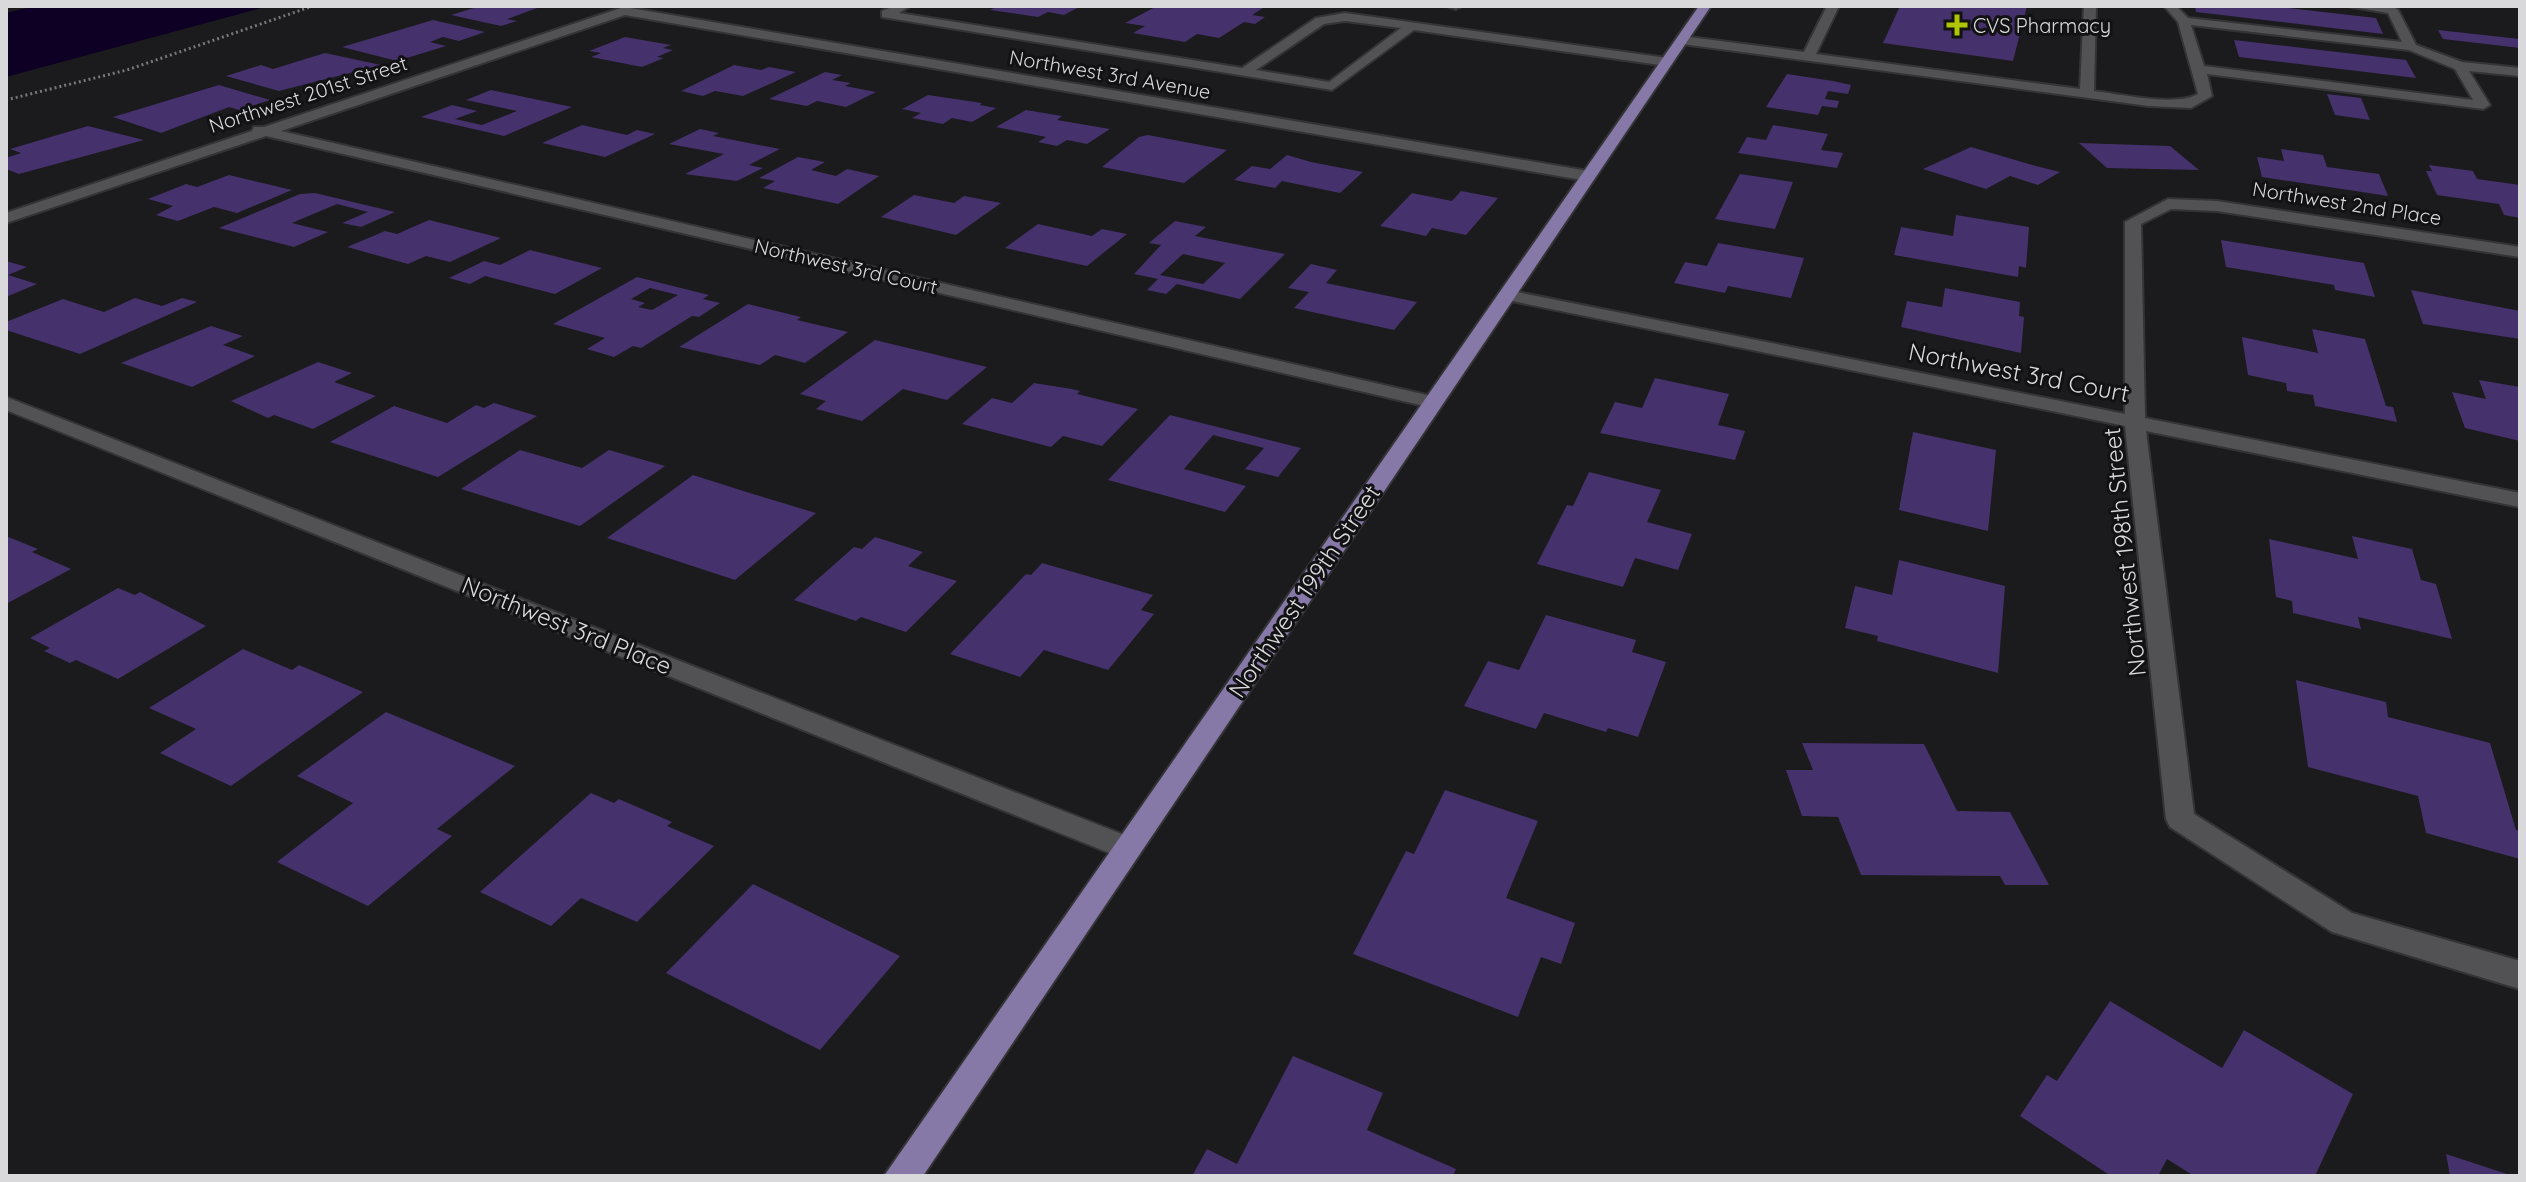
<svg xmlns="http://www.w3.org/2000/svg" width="2526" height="1182" font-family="Quicksand,sans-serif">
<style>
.water{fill:#0e0024}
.building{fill:#45316b;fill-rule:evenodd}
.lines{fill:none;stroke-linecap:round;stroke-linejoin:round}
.minor-casing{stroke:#343436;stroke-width:4}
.major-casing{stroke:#343436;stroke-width:4}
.path{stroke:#777679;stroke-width:3;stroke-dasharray:2 3;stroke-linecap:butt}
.minor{fill:#525255;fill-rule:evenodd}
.major{fill:#8678a7;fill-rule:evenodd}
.poi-dot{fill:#b0c501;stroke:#121114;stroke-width:3}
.labels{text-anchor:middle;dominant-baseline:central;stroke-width:6;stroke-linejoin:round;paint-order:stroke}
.far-poi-label{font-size:20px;fill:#d9d9db;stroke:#121114;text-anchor:start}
.far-street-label{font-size:20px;fill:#d9d9db;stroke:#121114}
.street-label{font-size:24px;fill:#d9d9db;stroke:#121114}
</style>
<rect width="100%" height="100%" fill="#1b1a1d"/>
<path class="water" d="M35 6H269L6 77V13Z"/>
<g class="building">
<path d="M480 6H540V7L507 19 517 21 501 26 451 15Z"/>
<path d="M998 6H1081L1064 15 1048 12 1038 17 990 10Z"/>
<path d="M1157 6H1266L1252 15 1265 17 1255 24 1244 22 1219 38 1197 34 1185 42 1133 33 1145 26 1125 23Z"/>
<path d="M1900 6H2027L2013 61 1883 43Z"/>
<path d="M2195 6H2271L2376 18 2383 34 2196 12Z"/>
<path d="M433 20 485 32 459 41 443 37 430 42 446 46 397 61 342 47Z"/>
<path d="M2438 30 2520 39V48L2443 39Z"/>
<path d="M625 37 671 45 663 48 673 50 657 57 664 58 642 67 591 57 601 53 589 51Z"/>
<path d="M2234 40 2406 60 2416 78 2239 57Z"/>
<path d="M325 53 381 65 279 91 226 76 261 65 273 69Z"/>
<path d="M734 65 761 70 769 67 796 72 743 96 715 91 703 96 681 91Z"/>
<path d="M825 72 842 75 832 80 851 83 845 86 876 92 846 107 817 101 807 106 769 99Z"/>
<path d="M1787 74 1833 81 1851 85 1848 94 1828 91 1825 99 1839 101 1837 108 1822 106 1818 115 1766 107Z"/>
<path d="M219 85 270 100 239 110 229 107 161 133 113 117Z"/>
<path d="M491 90 572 107 504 136 421 117 452 105 477 111 455 119 482 125 517 111 466 100Z"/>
<path d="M2327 94 2361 98 2370 120 2335 115Z"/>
<path d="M928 95 982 103 980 105 996 108 972 122 952 118 943 124 912 118 921 113 902 109Z"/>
<path d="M1026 110 1062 116 1057 120 1110 129 1087 144 1067 140 1057 146 1038 142 1046 137 996 127Z"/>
<path d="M582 125 627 135 637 130 655 134 605 157 542 143Z"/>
<path d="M1773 125 1828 134 1821 150 1843 153 1837 168 1738 153 1747 137 1766 140Z"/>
<path d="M88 126 144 140 19 174 6 169V158L21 153 10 149Z"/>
<path d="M700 129 719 133 713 136 780 149 749 165 763 168 737 181 685 174 724 154 669 144Z"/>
<path d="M1148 135 1227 150 1184 183 1102 167 1139 137Z"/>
<path d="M2079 143 2170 146 2199 170 2107 168Z"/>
<path d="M1971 147 2036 166 2060 172 2038 185 2010 176 1986 189 1923 169Z"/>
<path d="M2281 149 2323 155 2327 167 2379 174 2388 196 2262 177 2257 157 2284 161Z"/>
<path d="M1287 155 1311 162 1363 172 1340 193 1282 181 1275 188 1234 180 1252 166 1270 169Z"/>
<path d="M798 157 825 162 811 170 836 176 847 169 879 176 838 204 763 188 775 181 759 178Z"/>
<path d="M2429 165 2473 171 2477 179 2520 185V218L2504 215 2499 204 2437 195 2426 171H2432Z"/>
<path d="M1740 174 1793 182 1775 229 1715 219Z"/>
<path d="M229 175 292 190 237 213 214 207 178 221 156 215 173 206 148 199 186 184 197 187Z"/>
<path d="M1461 191 1498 198 1466 235 1432 228 1426 236 1380 226 1412 193 1452 201Z"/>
<path d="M315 193 395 212 361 227 342 223 368 212 337 204 292 223 328 232 294 247 219 228 300 194Z"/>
<path d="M914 195 954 203 964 196 1001 203 956 235 881 217Z"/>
<path d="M1956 215 2029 227 2026 268 2019 266 2018 277 1894 255 1901 227 1953 236Z"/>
<path d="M429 220 501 238 450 262 426 256 408 264 347 247 385 231 397 234Z"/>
<path d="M1175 221 1206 227 1195 236 1285 254 1240 299 1177 284 1166 294 1147 290 1158 279 1134 274 1161 245 1149 243ZM1183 254 1225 263 1203 284 1160 275Z"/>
<path d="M1038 224 1092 236 1102 229 1127 234 1087 266 1005 248Z"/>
<path d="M2221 240 2364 263 2375 297 2335 290 2334 285 2226 267Z"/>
<path d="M1718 243 1804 258 1791 298 1728 286 1725 293 1674 283 1685 262 1707 266Z"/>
<path d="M530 250 602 268 555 294 485 276 470 284 449 278 484 261 500 265Z"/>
<path d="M6 261 27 267 8 275 37 284 6 297Z"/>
<path d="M1311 264 1337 270 1326 283 1417 302 1394 330 1294 308 1309 292 1288 288Z"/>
<path d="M637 277 709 295 703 299 720 303 699 317 692 316 641 348 633 346 614 357 587 349 605 338 553 324ZM650 288 678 295 652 310 638 307 645 303 631 299Z"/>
<path d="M1945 288 2020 302 2019 316 2024 317 2021 353 1901 327 1907 301 1942 307Z"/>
<path d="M2411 290 2520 311V339L2423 324Z"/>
<path d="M135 298 162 306 182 298 197 302 80 354 6 330V322L63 299 104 312Z"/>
<path d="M748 304 801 317 797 320 848 332 805 363 775 355 760 365 679 347Z"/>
<path d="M211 326 243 336 223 345 255 356 192 387 121 363Z"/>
<path d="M2312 329 2365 339 2386 406 2393 407 2397 422 2315 406 2313 395 2287 391 2286 383 2248 375 2242 337 2318 353Z"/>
<path d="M875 340 987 367 947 400 903 389 862 421 816 409 826 401 800 394Z"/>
<path d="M318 362 352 373 334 382 376 396 313 429 274 415 268 418 231 401Z"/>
<path d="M1655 378 1729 394 1718 425 1745 431 1735 460 1600 433 1615 402 1642 408Z"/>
<path d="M2479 380 2520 387V441L2465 428 2452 392 2486 399Z"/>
<path d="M1034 383 1072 389 1080 391 1077 394 1138 409 1102 446 1063 436 1051 447 962 424 992 398 1012 403Z"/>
<path d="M494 403 537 416 438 477 330 442 394 406 447 423 476 405 484 408Z"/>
<path d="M1170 415 1301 448 1278 477 1245 469 1264 448 1213 435 1184 469 1246 486 1225 512 1108 480Z"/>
<path d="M1913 432 1996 450 1988 531 1899 510Z"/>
<path d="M520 450 582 468 609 450 665 466 580 526 461 489Z"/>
<path d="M1589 472 1661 490 1647 522 1692 534 1678 570 1635 558 1623 587 1537 564 1567 505 1573 506Z"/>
<path d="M693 475 753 494 816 513 735 580 607 538Z"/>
<path d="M6 536 38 549 32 552 71 569 6 604Z"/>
<path d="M2352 536 2412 549 2421 580 2436 584 2452 639 2358 617 2361 629 2293 613 2292 601 2276 597 2269 539 2358 559Z"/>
<path d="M875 537 923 552 908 566 957 581 906 632 861 617 856 621 794 600 854 547 862 549Z"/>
<path d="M1899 560 2005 586 1998 673 1877 641 1878 636 1845 628 1855 586 1892 595Z"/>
<path d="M1042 563 1153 595 1141 610 1154 614 1108 670 1044 650 1020 677 950 654 1026 574 1031 575Z"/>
<path d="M118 588 135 595 140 592 206 626 118 679 76 660 70 663 44 651 50 648 30 638Z"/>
<path d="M1546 615 1636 640 1632 652 1666 662 1638 737 1608 728 1606 732 1544 713 1536 729 1464 706 1488 661 1519 670Z"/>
<path d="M243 649 292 670 299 665 363 692 231 786 160 753 196 729 149 708Z"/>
<path d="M2296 680 2386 702 2388 717 2490 743 2516 830 2520 831V859L2426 833 2418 796 2308 767Z"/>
<path d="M386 712 515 766 437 829 452 836 368 906 277 862 353 803 297 776Z"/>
<path d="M1802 743 1924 744 1957 811 2010 812 2049 885H2005L2000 876 1861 875 1838 817 1802 816 1786 770H1813Z"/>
<path d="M1445 790 1538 821 1506 898 1575 923 1561 964 1541 957 1518 1017 1353 954 1406 851 1414 854Z"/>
<path d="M591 793 614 803 619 799 672 822 667 826 714 846 637 922 581 898 551 926 480 892Z"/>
<path d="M753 884 900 956 820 1050 666 973Z"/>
<path d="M2110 1001 2222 1068 2244 1030 2353 1094 2315 1176H2194L2167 1159 2158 1176H2111L2020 1116 2047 1075 2057 1081Z"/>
<path d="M1293 1056 1383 1093 1367 1130 1456 1169 1453 1176H1192L1207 1149 1237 1164Z"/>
<path d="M2446 1154 2510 1175V1176H2450Z"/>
</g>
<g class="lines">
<defs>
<g id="minor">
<path d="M894 6H910L899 13 1242 68 1316 18 1345 13 1667 58 1673 62 1667 66 1414 30 1332 90 882 17V11ZM1345 21 1401 28 1329 82 1256 70 1324 24Z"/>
<path d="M1447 6H1462L1456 9Z"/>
<path d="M1827 6H1839L1816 54 2080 89 2084 6H2096L2094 91C2121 94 2175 107 2198 94L2178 22 2164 6H2176L2188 18 2402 42 2388 13 2347 6H2392L2398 10 2416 45 2462 62 2520 68V76L2469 71 2490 105 2483 109 2207 74 2212 96 2191 108 2149 106 1682 44 1676 40 1682 36 1804 52ZM2191 25 2409 50 2455 69 2473 100 2204 66Z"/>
<path d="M624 7 1588 171 1596 176 1588 181 625 15 281 131 1440 398 1443 402 1440 406 1433 408 266 136 6 223V213L252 131 254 127H264Z"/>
<path d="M2168 199 2217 201 2520 247V257L2217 211 2171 209 2141 224 2145 418 2520 493V507L2146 431 2194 814 2352 913 2520 961V989L2332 932 2170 827 2166 819 2125 426 1507 300 1498 295 1507 290 2125 414V222Z"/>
<path d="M6 397 1137 840 1142 848 1137 856 1127 859 1117 856 6 410Z"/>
</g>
<path id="major" d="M1699 6H1711L923 1176H884Z"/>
</defs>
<use href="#minor" class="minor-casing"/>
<use href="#major" class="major-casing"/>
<path class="path" d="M6 100 127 70 313 6"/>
<use href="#minor" class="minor"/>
<use href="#major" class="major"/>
</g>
<path class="poi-dot" d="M1953 13h8v8h8v8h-8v8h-8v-8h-8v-8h8z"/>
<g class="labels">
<g class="far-poi-label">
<text x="1973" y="25">CVS Pharmacy</text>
</g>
<g class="far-street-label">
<text transform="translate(1110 74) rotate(10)">Northwest 3rd Avenue</text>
<text transform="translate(308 94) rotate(-18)">Northwest 201st Street</text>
<text transform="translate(2347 203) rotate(9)">Northwest 2nd Place</text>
<text transform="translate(846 266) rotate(13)">Northwest 3rd Court</text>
</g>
<g class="street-label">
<text transform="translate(2019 372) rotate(11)">Northwest 3rd Court</text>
<text transform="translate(2124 552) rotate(-96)">Northwest 198th Street</text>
<text transform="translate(1304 591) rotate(-56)">Northwest 199th Street</text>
<text transform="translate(567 625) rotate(22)">Northwest 3rd Place</text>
</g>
</g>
<rect width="2526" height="1182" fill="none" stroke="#d9d9db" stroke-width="16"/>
</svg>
